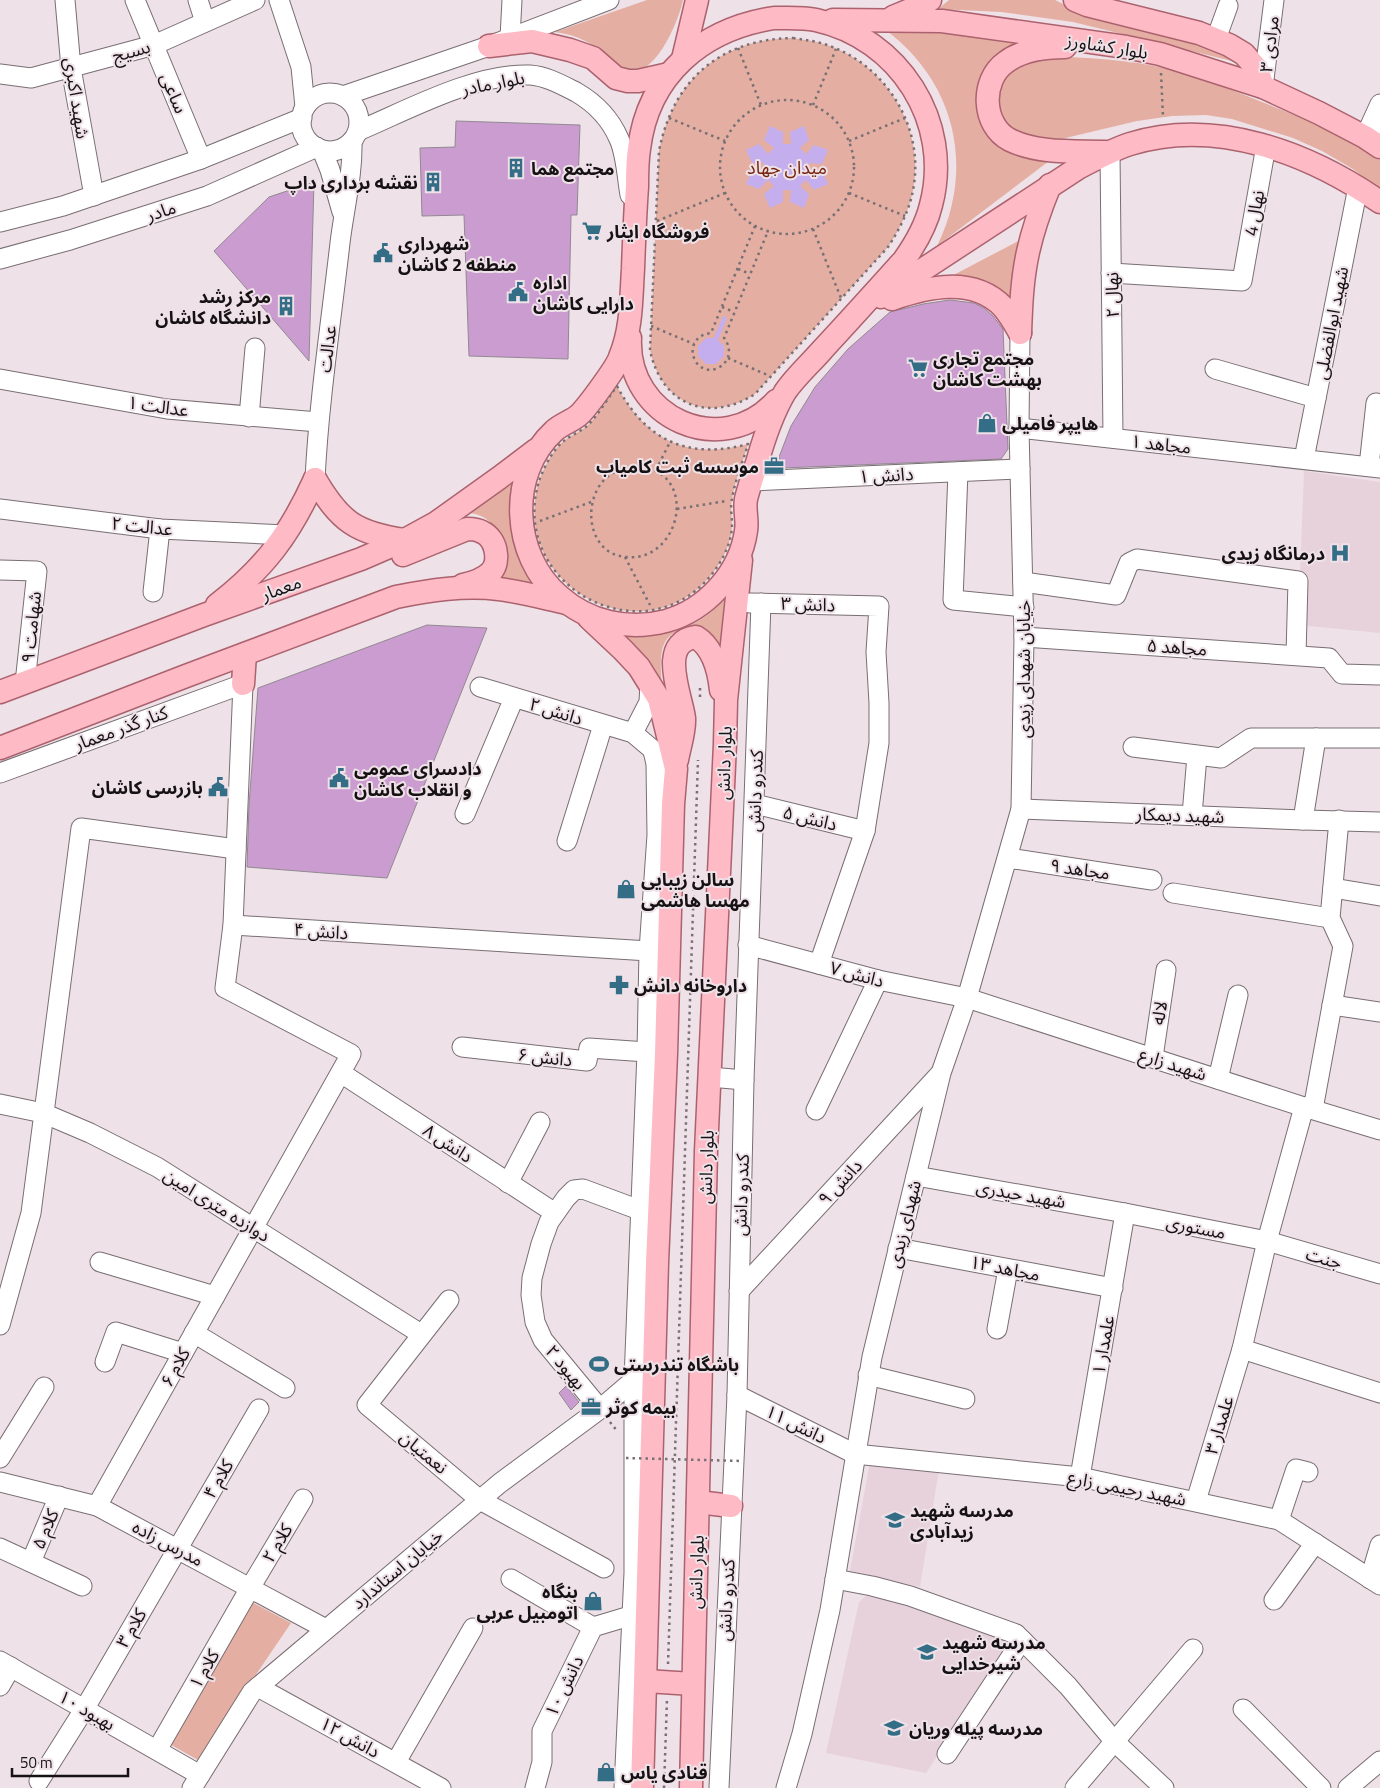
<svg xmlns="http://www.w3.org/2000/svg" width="1380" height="1788" font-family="'Titillium Web','Noto Sans Arabic',sans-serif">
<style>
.built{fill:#e7d2dc}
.green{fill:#e4afa2}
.water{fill:#c4aeed}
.building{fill:#cb9ccf;stroke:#918992}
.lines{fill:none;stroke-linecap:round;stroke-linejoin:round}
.minor-casing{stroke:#796e73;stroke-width:21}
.major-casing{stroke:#ac626e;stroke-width:25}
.path{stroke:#787074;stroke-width:2.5;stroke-dasharray:2.5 4;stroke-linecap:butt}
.minor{stroke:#fff;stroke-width:19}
.major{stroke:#febbc5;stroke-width:22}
.path-bridge{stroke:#787074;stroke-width:2.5;stroke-dasharray:2.5 4;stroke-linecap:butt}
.labels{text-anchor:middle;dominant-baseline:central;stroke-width:4;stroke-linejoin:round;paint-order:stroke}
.street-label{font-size:18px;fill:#161214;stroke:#eee1e7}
.park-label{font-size:18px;fill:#77240e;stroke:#eee1e7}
.poi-label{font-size:18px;font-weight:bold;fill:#161214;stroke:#eee1e7;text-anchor:start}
</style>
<rect width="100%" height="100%" fill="#eee1e7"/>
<g class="built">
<path d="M1304 471 1380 482V633L1298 625Z"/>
<path d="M870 1462 939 1469 920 1587 850 1571Z"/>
<path d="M868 1594 876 1595 1012 1643 926 1773 826 1753 859 1602Z"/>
</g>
<g class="green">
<path d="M647 0H683C679 20 655 80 627 70 621 67 616 62 611 58 594 44 578 35 555 32Z"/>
<path d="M949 0H1055L1067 6C1123 21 1185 31 1236 62L1073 22 1001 12 938 9Z"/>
<path d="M883 28 1020 39 1005 49 992 61 977 102 1053 158 937 246C976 167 955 80 883 28Z"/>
<path d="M793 38C805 40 816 41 827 45 884 64 923 124 914 184 911 207 901 227 888 247L755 394C708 424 661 404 650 350L659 151C673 80 720 39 793 38Z"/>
<path d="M1058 56C1084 58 1111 59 1138 63 1179 69 1219 85 1257 100 1299 117 1342 134 1380 160V190L1353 169 1322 151 1293 138 1232 119 1206 115 1172 116 1137 121 1057 140 1026 138 1007 124 1003 118 999 110 998 93 1000 85 1015 65Z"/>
<path d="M1024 238 1014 310 944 280Z"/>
<path d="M617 386C646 441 688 460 748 444 743 462 735 480 732 499 730 507 732 517 732 525 732 540 724 558 715 570 649 661 507 588 539 481 544 467 553 449 565 440 573 434 584 430 590 423 600 412 608 398 617 386Z"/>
<path d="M521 471 545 592 480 583 497 531C490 520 482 514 468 513Z"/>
<path d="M726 597 721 662 688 628C653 634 662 664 662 691L618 635C661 639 698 631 726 597Z"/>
<path d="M248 1600 291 1623 198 1760 166 1742Z"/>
</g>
<g class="water">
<path d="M770 126 783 132V144H791L790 132 804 126 809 140 800 148 806 154 814 145 828 150 822 164 809 163V171H822L828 184 814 190 806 180 800 186 809 194 804 208 790 202 791 190H783V202L770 208 764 194 774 186 768 180 759 189 746 184 752 170 764 171V163H752L746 150 759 144 768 154 774 148 764 140Z"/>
<path d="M723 316 727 318 718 340 724 346V356L716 364H706L698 356V346L706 338H714Z"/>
</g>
<g class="building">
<path d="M456 121 580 125 577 215H571L568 359 469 356 464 215 422 216 420 148 455 147Z"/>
<path d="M314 182 309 361 214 251 269 197Z"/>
<path d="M950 300 974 303 984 308 993 316 1003 329 1008 449 1001 459 783 468 779 457 791 426 815 387 848 349 890 312 923 304Z"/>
<path d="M427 625 487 628 387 878 247 867 249 805 258 688Z"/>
<path d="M566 1386 579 1402 571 1410 559 1393Z"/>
</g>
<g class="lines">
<defs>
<g id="minor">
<path d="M65 0 71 68 94 196"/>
<path d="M135 0 201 159"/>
<path d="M198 0 205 22"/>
<path d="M279 0 301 67 305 107"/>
<path d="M510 38 512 0"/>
<path d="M1216 39 1228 6"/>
<path d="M0 74 31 78 154 45 255 0"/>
<path d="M1263 87 1274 0"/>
<circle cx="330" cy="122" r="29"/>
<path d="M343 96 489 46 609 0"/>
<path d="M358 131C408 110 475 73 530 75 546 76 562 85 576 92 595 103 610 118 619 139 626 154 627 178 630 195"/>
<path d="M1378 136 1365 137 1380 104"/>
<path d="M322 150 330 170 342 212"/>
<path d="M1110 152 1113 438"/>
<path d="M0 222 63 206 201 159 302 118"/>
<path d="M0 259 70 240 207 196 317 147"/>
<path d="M1111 273 1242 281 1266 146"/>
<path d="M1215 369 1316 398"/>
<path d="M0 379 167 409 318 422"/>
<path d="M249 417 255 348"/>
<path d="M1019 428 1380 468"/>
<path d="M1304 459 1358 187"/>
<path d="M1369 466 1376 403"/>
<path d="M958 472 953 600 1024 607"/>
<path d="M315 479C319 400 331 322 340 243 344 209 353 175 352 141"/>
<path d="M751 481 1020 469"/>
<path d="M0 509 160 529 286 535"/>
<path d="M0 570 37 571 25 683"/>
<path d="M1023 582 1116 595 1129 563 1137 559 1298 581 1296 655"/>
<path d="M153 592 160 529"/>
<path d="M750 603 879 606 876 652 879 703V743L865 831 819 964"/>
<path d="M1024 637 1329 658 1342 674 1380 675"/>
<path d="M480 687 633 733 646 744 652 749 654 755 656 764 657 835 649 951 647 1052 634 1380V1573L624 1788"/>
<path d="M633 733 649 702 650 684"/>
<path d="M1133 747 1221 758 1251 738H1380"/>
<path d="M0 773 243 684 233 925 225 988 351 1054 97 1506"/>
<path d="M755 804 865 831"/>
<path d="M1021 809 1303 820 1380 822"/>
<path d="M465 814 514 698"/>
<path d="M1192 815 1197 756"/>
<path d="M1303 820 1316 738"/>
<path d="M567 841 603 725"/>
<path d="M1008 858 1152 880"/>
<path d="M1333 888 1380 896"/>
<path d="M1173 893 1330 918"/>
<path d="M233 925 649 951"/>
<path d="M748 945 878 980 967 998 1304 1107 1380 1130"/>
<path d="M1332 1005 1380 1012"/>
<path d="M462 1047 587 1061 589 1048 647 1052"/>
<path d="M1153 1057 1166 970"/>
<path d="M341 1073 555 1213"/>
<path d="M710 1077 744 1080"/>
<path d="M1218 1079 1238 995"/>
<path d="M0 1104 43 1113 90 1133 157 1167 421 1334"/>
<path d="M1313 1109 1343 946 1330 918 1339 820"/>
<path d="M816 1110 878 980"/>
<path d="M916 1176 1125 1213 1267 1241 1380 1274"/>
<path d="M508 1183 540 1122"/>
<path d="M898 1248 1113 1288"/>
<path d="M100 1262 215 1296"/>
<path d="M739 1291 940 1074"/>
<path d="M449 1300 367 1405 480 1500 604 1568"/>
<path d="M0 1325 31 1213 81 828 236 849"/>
<path d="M997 1329 1008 1269"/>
<path d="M194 1333 285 1388"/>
<path d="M1242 1349 1380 1393"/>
<path d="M105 1362 116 1332 183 1353"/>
<path d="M868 1375 965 1399"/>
<path d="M737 1395 855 1454 1080 1477 1279 1520 1380 1585"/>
<path d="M600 1409 543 1340 535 1322 531 1295 532 1278 541 1244 549 1222 566 1198 574 1190 583 1189 653 1215"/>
<path d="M0 1458 44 1387"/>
<path d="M1080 1477 1125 1213"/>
<path d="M0 1482 97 1506 326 1629"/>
<path d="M1196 1501 1242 1349 1267 1241 1304 1107"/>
<path d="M1279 1520 1296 1469 1308 1472"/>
<path d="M0 1548 82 1586"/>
<path d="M31 1562 59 1496"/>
<path d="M511 1579 593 1627"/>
<path d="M835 1579 872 1586 910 1596 1016 1634 1068 1686 1115 1742 1164 1788"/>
<path d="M1370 1579 1380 1545"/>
<path d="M1274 1600 1315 1543"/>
<path d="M0 1661 200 1775"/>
<path d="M0 1686 11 1667"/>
<path d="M258 1687 441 1788"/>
<path d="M1243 1709 1321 1788"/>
<path d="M157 1750 250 1588 303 1499"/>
<path d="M947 1754 1022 1640"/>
<path d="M396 1762 473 1628"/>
<path d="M39 1781 85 1708 259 1409"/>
<path d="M192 1788 252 1692 500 1483 600 1409 634 1380"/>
<path d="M535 1788 542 1762V1731L593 1627 633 1615"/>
<path d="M719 1788 737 1395 744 1080 761 603"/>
<path d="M786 1788 802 1734 830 1610 872 1357 941 1073 967 998 1021 809 1024 637 1019 428 1020 333"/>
<path d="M1075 1788 1193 1649"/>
<path d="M1348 1788 1380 1761"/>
</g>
<g id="major">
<path d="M1075 0 1087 5 1199 33 1229 45 1244 54 1257 69 1263 87"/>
<path d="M893 17 922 5 930 0"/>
<path d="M774 18C788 18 802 17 816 20 899 38 953 122 931 205 926 226 916 243 904 260 877 290 850 320 823 349 811 363 795 377 785 392 772 414 764 438 757 463 753 475 749 487 746 499 744 510 748 521 746 531 740 573 706 610 666 621 628 631 588 622 559 596 512 556 507 474 554 431 561 424 573 421 580 414 588 406 617 367 620 357 632 328 631 299 633 269 634 242 635 214 637 187 637 174 637 161 639 149 648 74 703 29 774 18Z"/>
<path d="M833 20 942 21 1126 47 1160 54 1263 87 1319 113 1365 137 1380 147"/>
<path d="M489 46 532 41 570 50 593 58 616 78 628 81H638L669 74"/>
<path d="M1065 47C1045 47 1022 50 1006 62 980 80 982 126 1010 140 1039 154 1075 151 1105 152"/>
<path d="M683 59 697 0"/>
<path d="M881 297 1078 168C1095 159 1112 150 1130 144 1216 117 1309 153 1380 202"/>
<path d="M892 299C927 287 973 276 1003 307 1010 315 1015 324 1020 333"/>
<path d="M1020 333C1021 306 1022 279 1028 252 1033 229 1041 207 1050 185"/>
<path d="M630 338C626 418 722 461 776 401"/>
<path d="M315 479C340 522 356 533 405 540"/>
<path d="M403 555 467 529C472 529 477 529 482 532 496 538 501 561 491 572 484 579 472 583 463 585"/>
<path d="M217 605C265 568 290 534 315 479"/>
<path d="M589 618 623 650 639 667 659 699 676 769 673 804 666 1054 657 1263 642 1788"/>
<path d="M243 684 245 654"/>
<path d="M0 692 204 615 361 559 405 540 436 523 499 478 536 450"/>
<path d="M0 748 186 676 396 597C430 590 464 585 499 589 522 592 544 598 567 603"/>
<path d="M677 760C679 748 685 731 684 718 681 695 657 642 696 637 714 648 719 671 721 690"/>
<path d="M698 1502 731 1506"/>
<path d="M646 1681 693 1684"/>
<path d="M691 1788 706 1151 725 744 726 700 741 560"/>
</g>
</defs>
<use href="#minor" class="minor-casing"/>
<use href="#major" class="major-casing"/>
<g class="path">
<path d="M793 38C805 40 816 41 827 45 884 64 923 124 914 184 911 207 901 227 888 247L755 394C708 424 661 404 650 350L659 151C673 80 720 39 793 38Z"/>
<path d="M738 48 761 105"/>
<path d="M1161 73 1163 117"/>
<circle cx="787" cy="167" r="67"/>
<path d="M813 105 836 49"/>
<path d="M669 118 725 141"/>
<path d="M849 141 905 118"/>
<path d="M849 193 905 216"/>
<path d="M657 221 725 193"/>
<path d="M755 226 711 333C702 334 696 338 693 347 692 352 693 357 696 362 710 382 741 360 724 338L768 231"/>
<path d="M813 229 841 298"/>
<path d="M738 269 750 274"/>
<path d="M722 307 734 312"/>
<path d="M651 326 694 344"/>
<path d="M728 358 770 376"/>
<path d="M617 386C646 441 688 460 748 444 743 462 735 480 732 499 730 507 732 517 732 525 732 540 724 558 715 570 649 661 507 588 539 481 544 467 553 449 565 440 573 434 584 430 590 423 600 412 608 398 617 386Z"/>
<path d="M636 466C701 470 681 563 626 557 587 554 581 500 607 477 616 470 625 468 636 466Z"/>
<path d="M656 470 670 442"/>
<path d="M677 509 726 501"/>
<path d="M540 521 591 502"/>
<path d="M625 557 650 605"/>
<path d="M700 697V685"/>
<path d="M610 1422 617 1431"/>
<path d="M668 1664 698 760"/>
<path d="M664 1788 667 1699"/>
</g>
<use href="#minor" class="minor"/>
<use href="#major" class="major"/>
<path class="path-bridge" d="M626 1458 742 1461"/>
</g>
<defs>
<symbol id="building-bare" viewBox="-9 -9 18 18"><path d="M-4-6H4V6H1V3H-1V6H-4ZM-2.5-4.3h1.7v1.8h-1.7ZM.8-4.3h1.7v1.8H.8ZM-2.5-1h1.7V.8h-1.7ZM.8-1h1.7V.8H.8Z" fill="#336d86" stroke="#eee1e7" stroke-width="2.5" paint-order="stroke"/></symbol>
<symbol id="supermarket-bare" viewBox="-9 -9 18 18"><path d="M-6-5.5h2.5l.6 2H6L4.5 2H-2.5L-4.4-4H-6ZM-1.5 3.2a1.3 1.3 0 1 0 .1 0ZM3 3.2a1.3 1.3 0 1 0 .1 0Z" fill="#336d86" stroke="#eee1e7" stroke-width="2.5" paint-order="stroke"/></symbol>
<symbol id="civic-bare" viewBox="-9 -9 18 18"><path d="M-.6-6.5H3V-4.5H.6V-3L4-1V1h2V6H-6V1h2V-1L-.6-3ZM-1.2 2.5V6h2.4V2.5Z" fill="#336d86" stroke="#eee1e7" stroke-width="2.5" paint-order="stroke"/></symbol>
<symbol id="shop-bare" viewBox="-9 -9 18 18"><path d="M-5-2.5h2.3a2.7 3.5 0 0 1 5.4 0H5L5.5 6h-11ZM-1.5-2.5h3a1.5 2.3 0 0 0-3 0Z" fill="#336d86" stroke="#eee1e7" stroke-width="2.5" paint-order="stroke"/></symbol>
<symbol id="office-bare" viewBox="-9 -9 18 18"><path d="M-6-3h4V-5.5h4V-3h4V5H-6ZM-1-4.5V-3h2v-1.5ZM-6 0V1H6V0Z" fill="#336d86" stroke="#eee1e7" stroke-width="2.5" paint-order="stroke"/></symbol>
<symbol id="hospital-bare" viewBox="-9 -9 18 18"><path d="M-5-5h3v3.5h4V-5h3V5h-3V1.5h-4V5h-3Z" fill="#336d86" stroke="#eee1e7" stroke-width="2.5" paint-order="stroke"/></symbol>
<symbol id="pharmacy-bare" viewBox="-9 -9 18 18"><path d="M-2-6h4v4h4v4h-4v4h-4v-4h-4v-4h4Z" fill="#336d86" stroke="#eee1e7" stroke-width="2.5" paint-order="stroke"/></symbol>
<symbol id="stadium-bare" viewBox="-9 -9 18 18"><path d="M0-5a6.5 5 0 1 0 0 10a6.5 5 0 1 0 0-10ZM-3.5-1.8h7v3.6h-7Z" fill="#336d86" stroke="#eee1e7" stroke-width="2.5" paint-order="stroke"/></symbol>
<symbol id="school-bare" viewBox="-9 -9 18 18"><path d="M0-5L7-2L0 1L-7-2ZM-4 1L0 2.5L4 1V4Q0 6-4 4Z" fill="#336d86" stroke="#eee1e7" stroke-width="2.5" paint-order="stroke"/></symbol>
</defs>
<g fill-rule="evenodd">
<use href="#building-bare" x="502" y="154" width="28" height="28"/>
<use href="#building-bare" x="419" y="168" width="28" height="28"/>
<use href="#supermarket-bare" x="578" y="217" width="28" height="28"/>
<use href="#civic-bare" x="369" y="239" width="28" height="28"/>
<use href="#civic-bare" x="504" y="278" width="28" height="28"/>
<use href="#building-bare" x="272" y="292" width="28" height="28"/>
<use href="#supermarket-bare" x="904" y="354" width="28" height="28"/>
<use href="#shop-bare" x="973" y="409" width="28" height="28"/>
<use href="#office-bare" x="760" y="452" width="28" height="28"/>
<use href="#hospital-bare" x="1326" y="539" width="28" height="28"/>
<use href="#civic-bare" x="325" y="764" width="28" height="28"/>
<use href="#civic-bare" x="204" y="773" width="28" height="28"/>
<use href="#shop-bare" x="612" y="875" width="28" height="28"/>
<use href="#pharmacy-bare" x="605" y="971" width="28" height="28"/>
<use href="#stadium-bare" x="585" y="1350" width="28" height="28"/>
<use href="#office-bare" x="577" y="1393" width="28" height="28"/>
<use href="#school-bare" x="881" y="1506" width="28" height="28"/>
<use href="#shop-bare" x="579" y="1587" width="28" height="28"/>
<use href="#school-bare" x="913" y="1638" width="28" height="28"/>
<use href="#school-bare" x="880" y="1714" width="28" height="28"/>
<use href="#shop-bare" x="592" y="1758" width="28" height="28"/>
</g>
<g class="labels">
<g class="street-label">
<text transform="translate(1269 44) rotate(-83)">مرادی ۳</text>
<text transform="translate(1107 46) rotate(9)">بلوار کشاورز</text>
<text transform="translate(131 51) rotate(-16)">بسیج</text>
<text transform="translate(493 83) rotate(-11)">بلوار مادر</text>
<text transform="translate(174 93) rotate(67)">ساعی</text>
<text transform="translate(77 98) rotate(81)">شهید اکبری</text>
<text transform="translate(161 211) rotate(-18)">مادر</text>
<text transform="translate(1254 213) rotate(-80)">نهال 4</text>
<text transform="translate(1112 295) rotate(-91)">نهال ۲</text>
<text transform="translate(1331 323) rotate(-79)">شهید ابوالفضلی</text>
<text transform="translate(327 349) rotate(-83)">عدالت</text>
<text transform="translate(158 406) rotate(8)">عدالت ۱</text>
<text transform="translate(1161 444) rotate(6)">مجاهد ۱</text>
<text transform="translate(886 475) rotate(-3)">دانش ۱</text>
<text transform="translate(142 526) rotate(6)">عدالت ۲</text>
<text transform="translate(281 588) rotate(-20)">معمار</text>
<text transform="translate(808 604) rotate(2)">دانش ۳</text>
<text transform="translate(31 627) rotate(-84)">شهامت ۹</text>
<text transform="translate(1177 647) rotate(4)">مجاهد ۵</text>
<text transform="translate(1023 669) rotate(-90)">خیابان شهدای زیدی</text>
<text transform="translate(556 711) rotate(17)">دانش ۲</text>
<text transform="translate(121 728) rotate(-20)">کنار گذر معمار</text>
<text transform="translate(724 763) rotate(-88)">بلوار دانش</text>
<text transform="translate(755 791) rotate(-88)">کندرو دانش</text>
<text transform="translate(1180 815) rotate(2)">شهید دیمکار</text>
<text transform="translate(810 818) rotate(14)">دانش ۵</text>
<text transform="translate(1080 869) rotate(8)">مجاهد ۹</text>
<text transform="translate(321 931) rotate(4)">دانش ۴</text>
<text transform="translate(857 974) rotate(15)">دانش ۷</text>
<text transform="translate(1159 1013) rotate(-81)">لاله</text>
<text transform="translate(545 1057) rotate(6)">دانش ۶</text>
<text transform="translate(1173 1064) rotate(18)">شهید زارع</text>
<text transform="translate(448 1143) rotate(33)">دانش ۸</text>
<text transform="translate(706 1167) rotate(-88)">بلوار دانش</text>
<text transform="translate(840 1182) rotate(-47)">دانش ۹</text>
<text transform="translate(1021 1194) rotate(10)">شهید حیدری</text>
<text transform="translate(741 1195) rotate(-88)">کندرو دانش</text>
<text transform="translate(217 1205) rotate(32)">دوازده متری امین</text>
<text transform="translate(904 1224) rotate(-76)">شهدای زیدی</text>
<text transform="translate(1196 1227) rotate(11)">مستوری</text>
<text transform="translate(1324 1258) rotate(16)">جنت</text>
<text transform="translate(1005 1268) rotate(11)">مجاهد ۱۳</text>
<text transform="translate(1103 1345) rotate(-80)">علمدار ۱</text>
<text transform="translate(175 1367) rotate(-61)">کلام ۶</text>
<text transform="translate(566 1367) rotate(50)">بهبود ۲</text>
<text transform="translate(796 1424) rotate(26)">دانش ۱۱</text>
<text transform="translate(1219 1425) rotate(-73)">علمدار ۳</text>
<text transform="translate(424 1452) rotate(40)">نعمتیان</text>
<text transform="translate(218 1479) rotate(-60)">کلام ۴</text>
<text transform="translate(1127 1488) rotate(11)">شهید رحیمی زارع</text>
<text transform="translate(45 1529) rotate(-67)">کلام ۵</text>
<text transform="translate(168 1543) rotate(28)">مدرس زاده</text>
<text transform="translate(277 1543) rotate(-59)">کلام ۲</text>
<text transform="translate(397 1569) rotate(-40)">خیابان استاندارد</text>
<text transform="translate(696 1572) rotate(-88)">بلوار دانش</text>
<text transform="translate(726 1600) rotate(-87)">کندرو دانش</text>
<text transform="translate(131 1628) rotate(-60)">کلام ۳</text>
<text transform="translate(204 1669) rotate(-60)">کلام ۱</text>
<text transform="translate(564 1686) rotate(-64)">دانش ۱۰</text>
<text transform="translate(87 1710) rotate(30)">بهبود ۱۰</text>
<text transform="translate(350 1737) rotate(29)">دانش ۱۲</text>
</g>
<g class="park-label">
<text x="787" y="167">میدان جهاد</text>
</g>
<g class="poi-label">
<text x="531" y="168">مجتمع هما</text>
<text x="418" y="182" text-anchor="end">نقشه برداری داپ</text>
<text x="607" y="231">فروشگاه ایثار</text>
<text x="398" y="243">شهرداری<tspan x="398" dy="21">منطفه 2 کاشان</tspan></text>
<text x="533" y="282">اداره<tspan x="533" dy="21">دارایی کاشان</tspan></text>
<text x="271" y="296" text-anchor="end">مرکز رشد<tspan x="271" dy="21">دانشگاه کاشان</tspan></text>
<text x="933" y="358">مجتمع تجاری<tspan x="933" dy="21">بهشت کاشان</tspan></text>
<text x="1002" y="423">هایپر فامیلی</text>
<text x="759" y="466" text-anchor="end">موسسه ثبت کامیاب</text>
<text x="1325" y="553" text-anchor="end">درمانگاه زیدی</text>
<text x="354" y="768">دادسرای عمومی<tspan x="354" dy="21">و انقلاب کاشان</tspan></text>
<text x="203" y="787" text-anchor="end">بازرسی کاشان</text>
<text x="641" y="879">سالن زیبایی<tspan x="641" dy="21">مهسا هاشمی</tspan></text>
<text x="634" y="985">داروخانه دانش</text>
<text x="614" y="1364">باشگاه تندرستی</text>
<text x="606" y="1407">بیمه کوثر</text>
<text x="910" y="1510">مدرسه شهید<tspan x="910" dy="21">زیدآبادی</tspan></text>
<text x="578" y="1591" text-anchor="end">بنگاه<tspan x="578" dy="21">اتومبیل عربی</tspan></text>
<text x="942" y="1642">مدرسه شهید<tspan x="942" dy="21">شیرخدایی</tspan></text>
<text x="909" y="1728">مدرسه پیله وریان</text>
<text x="621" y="1772">قنادی یاس</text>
</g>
</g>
<path d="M12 1768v8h116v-8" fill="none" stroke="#161214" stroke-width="2.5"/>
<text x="20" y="1768" font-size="15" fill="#161214" stroke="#eee1e7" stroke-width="4" paint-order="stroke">50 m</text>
</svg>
